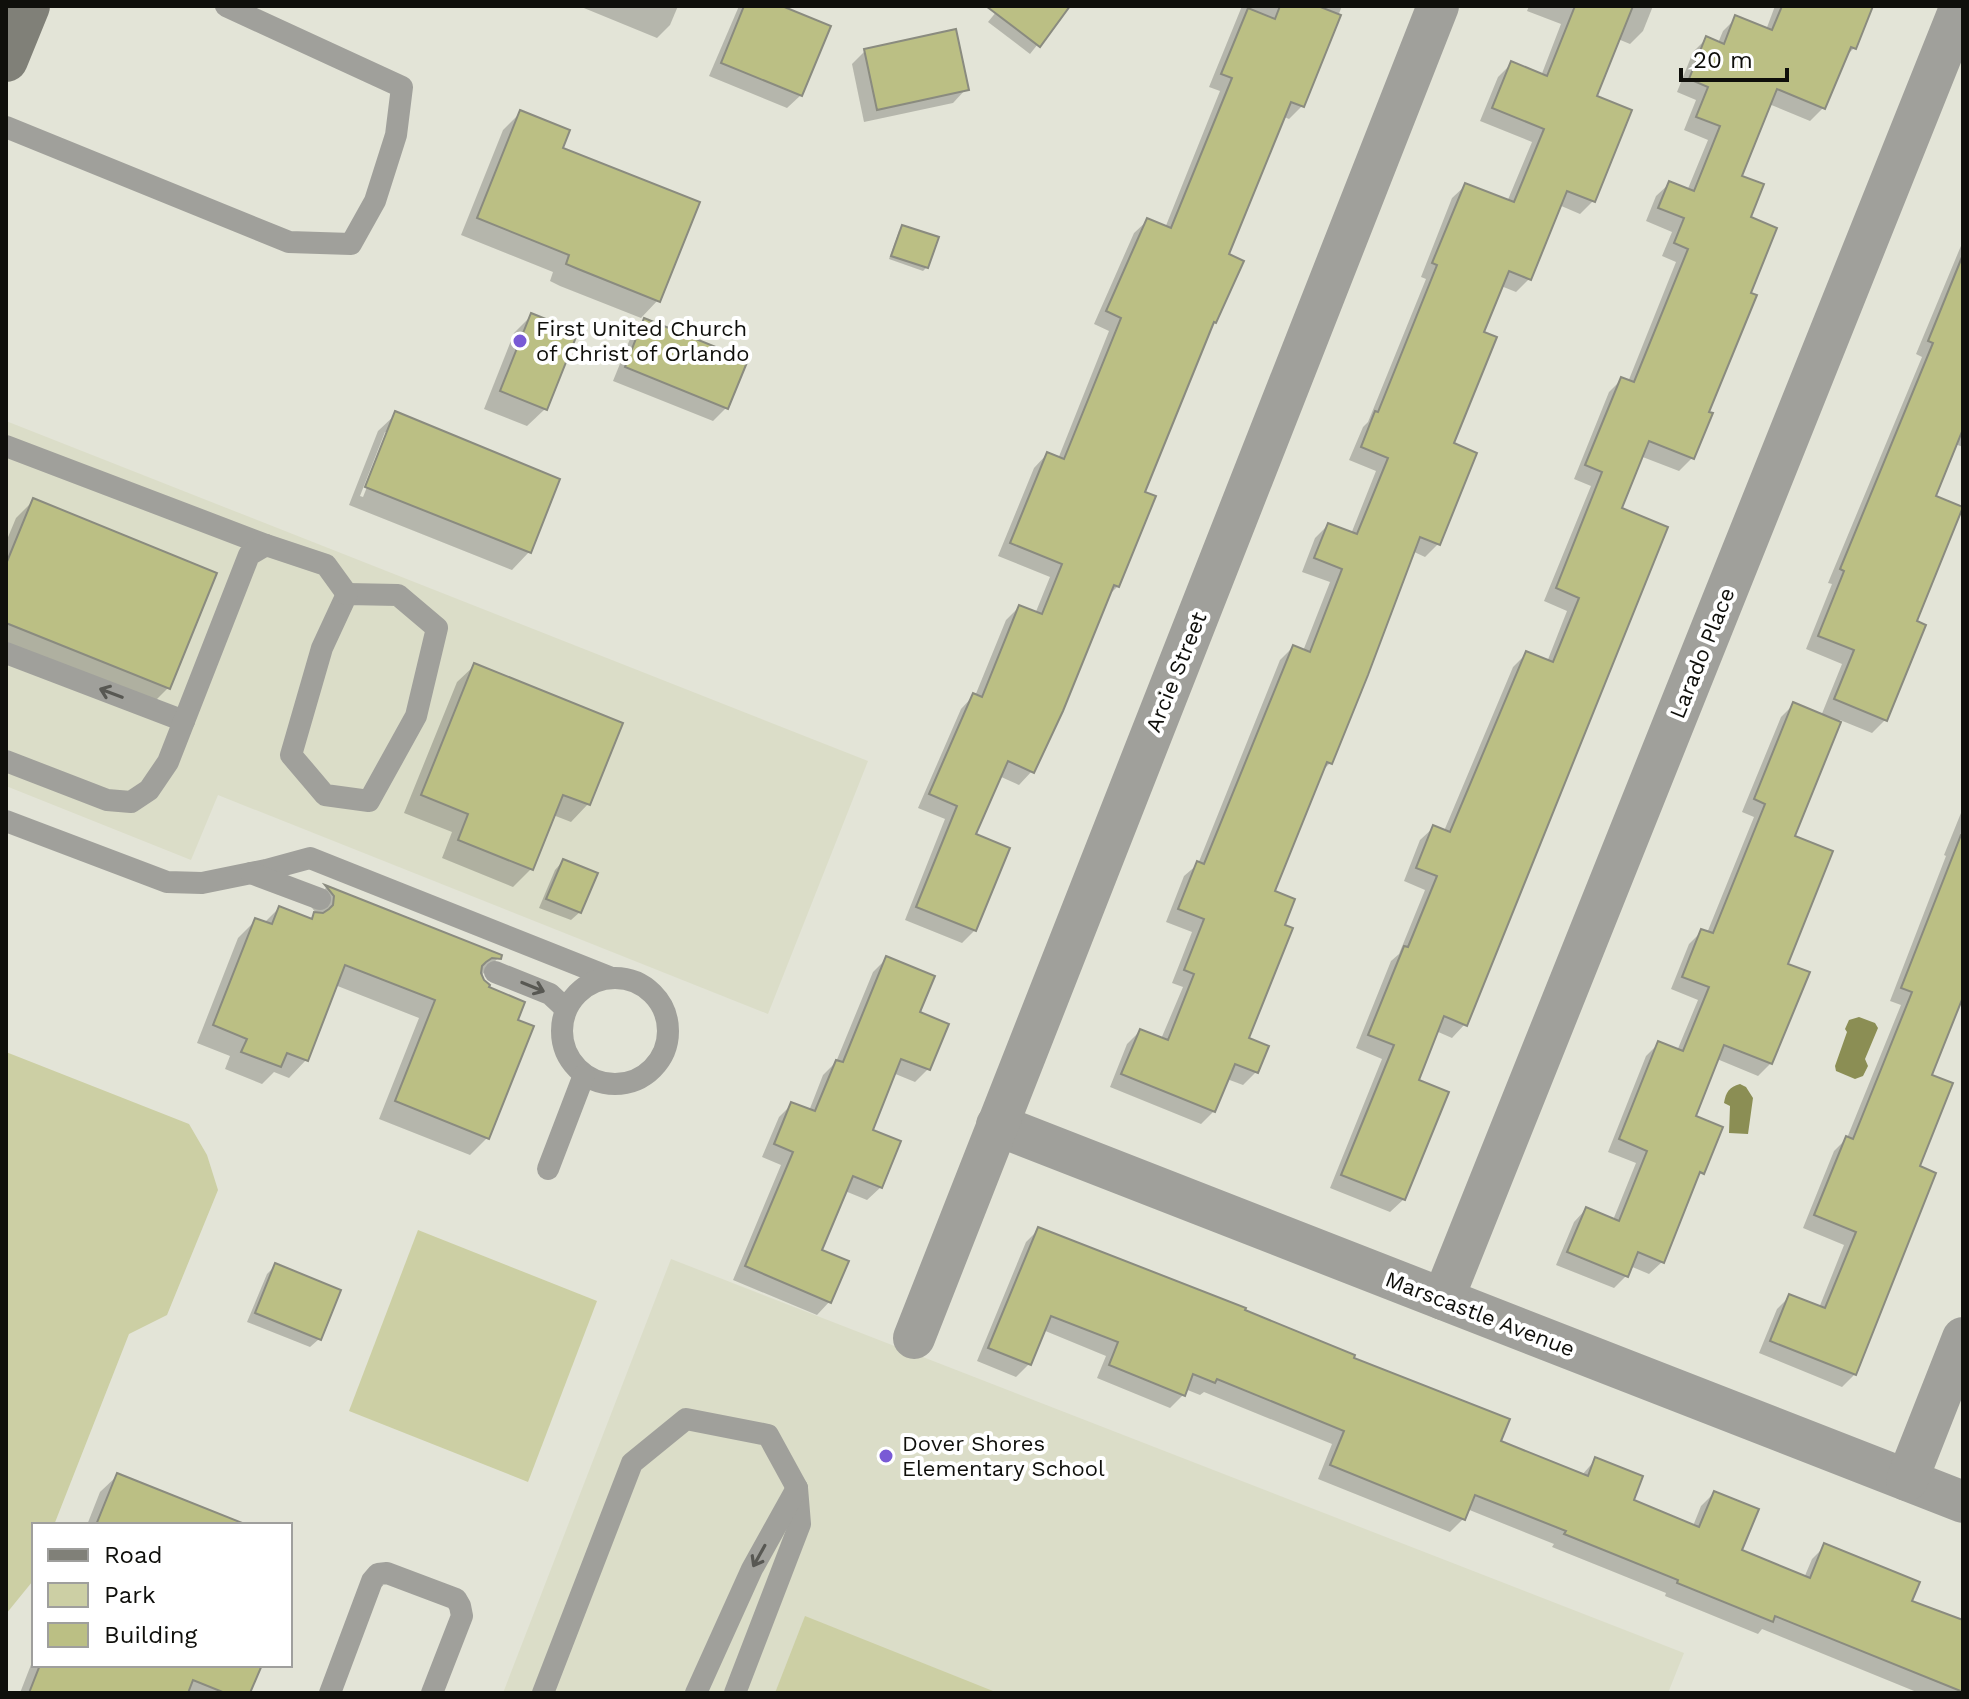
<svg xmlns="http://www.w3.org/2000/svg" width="1969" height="1699" font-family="'Work Sans',sans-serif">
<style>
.built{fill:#dbddc8}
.green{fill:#cccfa4}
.water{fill:#8b8e54}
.shadow{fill:#0003;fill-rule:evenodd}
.building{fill:#bbbf84;stroke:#8a8b7f;stroke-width:2}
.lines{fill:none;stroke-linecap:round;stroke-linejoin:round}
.service{stroke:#a0a09b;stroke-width:22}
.minor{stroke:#a0a09b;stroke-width:42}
.secondary{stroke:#808078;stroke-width:44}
.oneway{stroke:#585853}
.poi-dot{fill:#795ad5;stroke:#fff;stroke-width:3}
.labels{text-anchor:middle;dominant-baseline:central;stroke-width:8;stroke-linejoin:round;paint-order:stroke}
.poi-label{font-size:22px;fill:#0f0f0b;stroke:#fff;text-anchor:start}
.street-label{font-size:22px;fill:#0f0f0b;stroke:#fff}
</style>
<rect width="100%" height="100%" fill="#e3e4d7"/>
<g class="built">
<path d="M6 421 868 761 768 1014 218 795 191 860 6 786Z"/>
<path d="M671 1259 1684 1653 1668 1693H503Z"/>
</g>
<g class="green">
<path d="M6 1052 189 1124 207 1155 218 1190 167 1315 129 1334 54 1525H34V1577L32 1582 6 1614Z"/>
<path d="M418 1230 597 1301 528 1482 349 1411Z"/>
<path d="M805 1616 998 1693H775Z"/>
</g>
<g class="water">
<path d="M1859 1017 1875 1023 1878 1028 1865 1059 1868 1066 1863 1076 1855 1079 1836 1071 1835 1066 1847 1032 1845 1029 1849 1020Z"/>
<path d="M1740 1084 1746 1087 1753 1098 1748 1134 1729 1133 1730 1106 1724 1103C1726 1092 1729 1087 1740 1084Z"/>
</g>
<g class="shadow">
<path d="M579 6H678L670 25 657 38Z"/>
<path d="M739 6H776L801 95 787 108 709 76Z"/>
<path d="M1001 6H1068L1030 54 988 22Z"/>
<path d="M1242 6H1342L1302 106 1289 119 1282 116 1226 255 1210 326 1142 493 1118 586 1107 597 1032 771 1019 785 999 776 973 835 975 930 962 943 905 920 945 819 918 808 961 709 974 695 975 696 1006 620 1019 607 1035 614 1050 577 998 556 1034 468 1047 454 1058 459 1109 331 1094 324 1134 233 1148 220 1165 228 1220 91 1209 87Z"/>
<path d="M1529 6H1653L1643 31 1630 44 1618 39 1595 98 1593 201 1580 214 1559 205 1529 279 1516 292 1501 286 1482 333 1451 444 1438 544 1425 557 1412 551 1330 763 1320 773 1272 892 1247 1039 1266 1047 1256 1072 1243 1085 1227 1079 1214 1111 1201 1124 1110 1087 1127 1044 1140 1031 1161 1039 1183 987 1172 983 1192 932 1166 922 1184 876 1198 864 1280 660 1293 647 1303 651 1330 582 1302 572 1315 538 1328 525 1351 534 1376 471 1349 460 1363 427 1368 422 1426 279 1421 277 1452 198 1466 185 1507 202 1532 142 1480 121 1498 77 1511 64 1541 76 1561 24 1527 11Z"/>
<path d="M1775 6H1871L1854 48 1844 58 1823 108 1810 121 1769 104 1740 177 1748 218 1749 294 1692 458 1679 471 1640 456 1619 509 1465 1024 1452 1038 1436 1031 1416 1081 1404 1199 1390 1212 1330 1188 1382 1059 1356 1048 1391 961 1399 954 1425 890 1404 881 1420 840 1434 827 1444 831 1513 667 1526 654 1547 662 1567 611 1544 601 1591 486 1574 479 1609 392 1622 379 1628 382 1676 262 1662 256 1672 232 1646 221 1656 196 1670 183 1687 191 1708 140 1684 130 1696 100 1677 92 1693 52 1706 39 1718 43 1723 31 1736 18 1766 30Z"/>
<path d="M865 51 966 89 953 103 864 122 852 64Z"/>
<path d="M520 113 560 150 658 300 641 318 560 286 550 281 553 272 461 235 503 130Z"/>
<path d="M903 227 927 267 923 271 889 259 899 231Z"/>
<path d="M1963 241V447L1955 444 1933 498 1914 622 1885 720 1872 733 1840 720 1793 837 1785 965 1771 1063 1758 1076 1717 1059 1693 1117 1702 1172 1695 1180 1662 1262 1649 1274 1630 1266 1626 1276 1614 1288 1556 1265 1574 1222 1586 1209 1613 1220 1636 1163 1608 1152 1646 1056 1659 1043 1677 1051 1698 1000 1671 989 1689 944 1702 931 1707 933 1754 817 1742 812 1781 717 1793 705 1821 716 1842 664 1806 649 1832 584 1828 583 1922 357 1916 354Z"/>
<path d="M531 316 545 409 527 426 484 409 514 333Z"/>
<path d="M645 321 726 408 713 421 613 381 632 334Z"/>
<path d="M396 414 529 552 512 570 349 505 378 431ZM385 432H389L363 497 360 496Z"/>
<path d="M33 501 214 574 168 688 150 706 6 647V542L16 518Z"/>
<path d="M475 665 588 804 571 822 553 815 531 869 513 887 442 858 452 832 404 813 457 682Z"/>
<path d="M1963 808V991L1929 1076 1918 1167 1855 1374 1842 1387 1759 1353 1777 1309 1790 1296 1819 1308 1844 1245 1803 1228 1834 1151 1847 1138 1901 1005 1890 1001 1946 856 1944 855Z"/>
<path d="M563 861 580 912 571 920 539 908 555 870Z"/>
<path d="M326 888 500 956 480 977 515 1021 487 1138 470 1155 379 1119 419 1018 335 985 306 1060 289 1078 274 1072 262 1084 225 1069 230 1056 197 1043 238 938 256 920 264 923 279 908 309 920 316 913 309 904Z"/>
<path d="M886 959 918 1013 928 1069 915 1082 893 1073 870 1131 881 1187 867 1200 845 1191 819 1252 830 1301 817 1315 733 1280 781 1165 762 1157 779 1117 792 1104 809 1111 823 1075 836 1062 873 972Z"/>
<path d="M1039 1229 1242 1311 1351 1359 1499 1442 1582 1475 1596 1459 1631 1502 1693 1526 1701 1506 1714 1493 1739 1551 1804 1578 1812 1559 1825 1546 1910 1602 1963 1623V1693H1919L1762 1629 1758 1634 1665 1596 1666 1593 1552 1547 1554 1544 1467 1509 1463 1519 1450 1532 1318 1479 1332 1444 1204 1392 1200 1395 1185 1389 1183 1395 1170 1408 1097 1378 1106 1356 1043 1330 1029 1364 1016 1377 977 1361 1026 1242Z"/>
<path d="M275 1266 319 1339 310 1347 247 1322 267 1274Z"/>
<path d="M118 1475 231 1525H87L100 1492Z"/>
<path d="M34 1657V1665H259L248 1693H20Z"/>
</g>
<g class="building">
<path d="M744 6H782L831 26 802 96 721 63Z"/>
<path d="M986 6H1070L1040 47Z"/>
<path d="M1280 6H1318L1341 15 1304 107 1291 102 1229 254 1244 261 1216 323 1214 322 1145 492 1156 496 1119 587 1114 585 1063 711 1034 773 1008 761 976 834 1010 848 976 931 916 907 957 806 929 794 973 693 982 697 1019 605 1042 614 1062 564 1010 543 1047 452 1064 459 1121 318 1106 311 1147 218 1171 228 1232 78 1221 74 1248 8 1275 19Z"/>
<path d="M1575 6H1633L1597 96 1632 110 1595 202 1567 191 1531 280 1509 271 1484 332 1497 337 1454 443 1477 453 1440 545 1420 537 1368 675 1332 764 1327 762 1275 891 1295 899 1285 925 1293 928 1249 1038 1269 1046 1258 1073 1235 1064 1215 1112 1121 1074 1140 1029 1168 1040 1194 974 1184 970 1204 919 1178 909 1197 861 1204 864 1293 645 1310 652 1342 569 1314 558 1328 523 1357 534 1388 458 1361 447 1375 411 1378 412 1437 265 1432 263 1465 183 1514 202 1544 129 1492 108 1511 61 1547 76Z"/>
<path d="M1782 6H1873L1856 49 1851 47 1825 109 1777 89 1742 176 1764 184 1751 217 1777 228 1751 293 1757 295 1709 412 1713 413 1694 459 1649 441 1622 508 1668 527 1467 1026 1444 1016 1419 1080 1449 1092 1405 1200 1341 1175 1394 1045 1368 1035 1404 946 1408 947 1437 876 1416 868 1433 825 1450 832 1526 651 1553 662 1579 598 1556 588 1602 472 1585 465 1621 377 1634 382 1688 249 1674 243 1684 218 1658 208 1669 181 1694 191 1720 126 1696 117 1708 87 1689 79 1706 36 1724 44 1735 15 1772 30Z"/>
<path d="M956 29 969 90 877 110 864 49Z"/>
<path d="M520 110 570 130 563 148 700 202 660 302 578 269 566 264 569 255 477 218Z"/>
<path d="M902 225 939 237 928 268 891 256Z"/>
<path d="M1962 257 1963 429 1936 496 1963 507 1917 621 1926 625 1887 721 1834 699 1854 650 1818 636 1844 571 1840 569 1933 343 1928 341Z"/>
<path d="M531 313 578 332 547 410 500 391Z"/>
<path d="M644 318 748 360 728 409 625 367Z"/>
<path d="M395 411 560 479 531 553 365 487Z"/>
<path d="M33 498 217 573 170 689 6 623V564Z"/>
<path d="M474 663 623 723 590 805 563 795 533 870 458 840 468 814 421 795Z"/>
<path d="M1793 702 1841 722 1795 836 1833 851 1788 964 1810 972 1772 1064 1724 1045 1696 1116 1723 1127 1704 1174 1700 1172 1664 1263 1638 1252 1628 1277 1567 1252 1586 1207 1619 1221 1647 1151 1619 1139 1658 1041 1683 1051 1709 987 1682 977 1701 929 1713 933 1765 804 1754 799Z"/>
<path d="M1961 835H1963V997L1932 1075 1953 1083 1920 1166 1936 1173 1856 1375 1770 1341 1789 1294 1825 1308 1856 1232 1814 1215 1846 1136 1853 1139 1912 992 1901 988Z"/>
<path d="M563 859 598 873 581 913 546 899Z"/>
<path d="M325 885 502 955 501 959 492 958 486 962 482 966 481 973 484 980 490 985 489 987 525 1002 518 1020 534 1026 489 1139 395 1101 435 1000 345 965 308 1061 287 1053 281 1067 241 1052 247 1039 213 1025 255 918 272 924 279 906 312 919 314 912 323 913 329 909 333 905 334 896Z"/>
<path d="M886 956 935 976 920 1012 949 1024 930 1070 901 1059 873 1130 901 1141 882 1188 853 1176 822 1250 849 1261 831 1303 745 1266 793 1152 774 1144 791 1102 815 1111 836 1060 843 1062Z"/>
<path d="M1038 1227 1246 1308 1245 1310 1355 1355 1354 1358 1510 1419 1501 1441 1588 1476 1595 1457 1643 1476 1634 1500 1699 1527 1714 1491 1759 1509 1742 1550 1810 1578 1824 1543 1920 1582 1912 1601 1963 1620V1692L1775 1616 1773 1622 1677 1583 1678 1580 1564 1534 1566 1531 1475 1495 1465 1520 1330 1465 1344 1431 1217 1379 1215 1383 1193 1374 1185 1396 1109 1365 1118 1342 1051 1316 1031 1365 988 1348Z"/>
<path d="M275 1263 341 1290 321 1340 255 1313Z"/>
<path d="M117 1473 245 1524 244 1525H96Z"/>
<path d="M40 1665H262L250 1693H225L193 1680 188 1693H29Z"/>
</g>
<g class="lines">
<g class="service">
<path d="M6 127 289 242 351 244 375 201 396 135 402 87 226 6"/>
<path d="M6 446 266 545"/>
<path d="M347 594 398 595 437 628 416 716 369 801 325 795 291 755 322 648Z"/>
<path d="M6 653 184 721"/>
<path d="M6 761 107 800 131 802 149 790 168 762 249 555 266 545 326 565 347 594"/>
<path d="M6 821 167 882 202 883 266 870 310 858 609 977"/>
<path d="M251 873 320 899"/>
<path d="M495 972 550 994 566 1009"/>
<circle cx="615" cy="1031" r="53"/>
<path d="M548 1169 584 1075"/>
<path d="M330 1693 372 1581 378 1574 387 1573 456 1599 460 1606 462 1616 432 1693"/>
<path d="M543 1693 632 1463 686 1419 768 1435 797 1488 800 1524 735 1693"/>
<path d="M696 1693 752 1569 797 1488"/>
</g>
<g class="minor">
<path d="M997 1125 1963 1502"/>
<path d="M1443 1299 1961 6"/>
<path d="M914 1338 1438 6"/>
<path d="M1907 1480 1963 1338"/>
</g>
<path class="secondary" d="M6 60 28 6"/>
</g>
<defs><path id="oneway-shaft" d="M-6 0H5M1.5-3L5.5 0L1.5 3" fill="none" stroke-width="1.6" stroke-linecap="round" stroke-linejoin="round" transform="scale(2)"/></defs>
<g class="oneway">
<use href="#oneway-shaft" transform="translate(111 693) rotate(-159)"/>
<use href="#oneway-shaft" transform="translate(533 987) rotate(22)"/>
<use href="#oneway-shaft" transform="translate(759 1556) rotate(119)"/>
</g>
<g class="poi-dot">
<circle cx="520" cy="341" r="8"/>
<circle cx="886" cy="1456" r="8"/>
</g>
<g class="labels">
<g class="poi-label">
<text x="536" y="328">First United Church<tspan x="536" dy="25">of Christ of Orlando</tspan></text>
<text x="902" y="1443">Dover Shores<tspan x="902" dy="25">Elementary School</tspan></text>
</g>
<g class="street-label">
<text transform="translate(1702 653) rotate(-68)">Larado Place</text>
<text transform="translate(1176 672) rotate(-68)">Arcie Street</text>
<text transform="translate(1480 1314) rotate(21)">Marscastle Avenue</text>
</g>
</g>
<rect width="1969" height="1699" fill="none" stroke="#0f0f0b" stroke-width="16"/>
<rect x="32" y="1523" width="260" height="144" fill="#ffffff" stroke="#9f9f9d" stroke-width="2"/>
<rect x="48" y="1549" width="40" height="12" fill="#808078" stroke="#9f9f9d" stroke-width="2"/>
<text x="104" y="1563" font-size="24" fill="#0f0f0b">Road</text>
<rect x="48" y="1583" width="40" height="24" fill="#cccfa4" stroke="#9f9f9d" stroke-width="2"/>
<text x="104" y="1603" font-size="24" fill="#0f0f0b">Park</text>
<rect x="48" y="1623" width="40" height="24" fill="#bbbf84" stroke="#9f9f9d" stroke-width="2"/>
<text x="104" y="1643" font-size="24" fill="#0f0f0b">Building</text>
<path d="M1681 68v12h106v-12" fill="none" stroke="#0f0f0b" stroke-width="4"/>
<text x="1693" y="68" font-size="24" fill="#0f0f0b" stroke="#ffffff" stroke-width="6" paint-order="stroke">20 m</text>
</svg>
